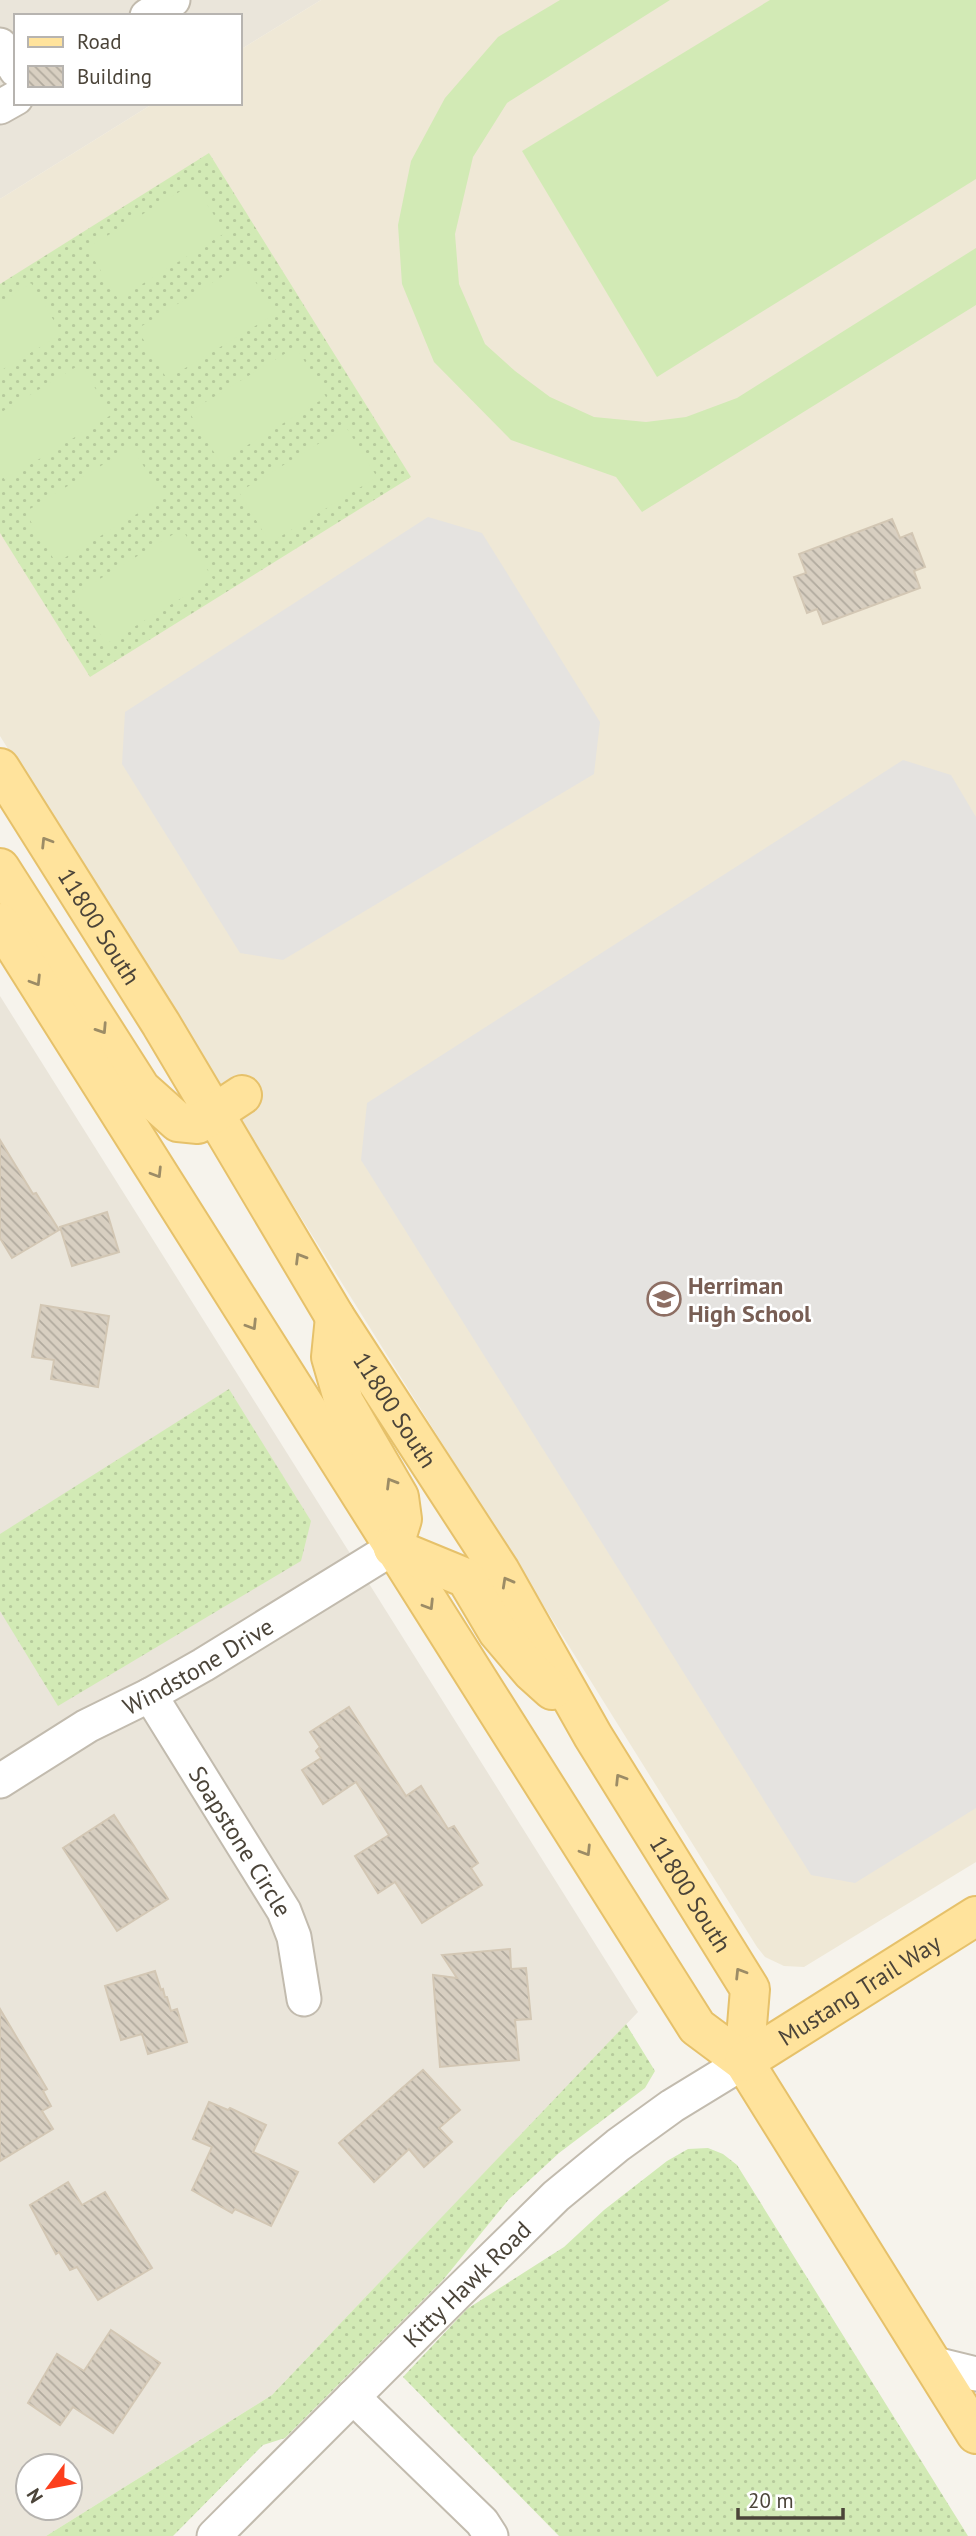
<svg xmlns="http://www.w3.org/2000/svg" width="976" height="2536" font-family="'PT Sans',sans-serif">
<style>
.residential{fill:#eae5da;fill-rule:evenodd}
.education{fill:#efe8d6}
.grass{fill:url(#grass-dots)}
.pitch{fill:#d2eab5}
.parking{fill:#e5e3e0}
.building{fill:url(#building-back-hatch);stroke:#d3c7b4;stroke-width:2}
.lines{fill:none;stroke-linecap:round;stroke-linejoin:round}
.minor-casing{stroke:#c2bbae;stroke-width:37}
.major-casing{stroke:#e6c16a;stroke-width:42}
.minor{stroke:#fff;stroke-width:33}
.major{stroke:#ffe39c;stroke-width:38}
.oneway{stroke:#9c8c66}
.labels{text-anchor:middle;dominant-baseline:central;stroke-width:5;stroke-linejoin:round;paint-order:stroke}
.street-label{font-size:24px;fill:#4b4439;stroke:#fff}
.education-label{font-size:24px;font-weight:bold;fill:#785e54;stroke:#fff;text-anchor:start}
</style>
<defs>
<pattern id="grass-dots" width="8" height="8" patternUnits="userSpaceOnUse" patternTransform="scale(1.75)"><rect width="8" height="8" fill="#d2eab5"/><path d="M2 2h.1M6 6h.1" fill="none" stroke="#b6ca9c" stroke-width="1.8" stroke-linecap="round"/></pattern>
<pattern id="building-back-hatch" width="6" height="6" patternUnits="userSpaceOnUse" patternTransform="scale(1.75)"><rect width="6" height="6" fill="#d8cfc1"/><path d="M-1 5l2 2M0 0l6 6M5-1l2 2" fill="none" stroke="#b1aa9e"/></pattern>
</defs>
<rect width="100%" height="100%" fill="#f6f3ec"/>
<g class="residential">
<path d="M0 0H321L240 50V16H16V103H154L0 199Z"/>
<path d="M0 996 638 2012 272 2395 46 2536H0ZM28 2466H70V2508H28Z"/>
</g>
<path class="education" d="M321 0H976V1862L804 1967 784 1966 765 1957 757 1947 0 736V199L154 103H240V50Z"/>
<g class="grass">
<path d="M209 153 411 477 90 677 0 533V284Z"/>
<path d="M229 1389 311 1521 301 1561 58 1706 0 1611V1534Z"/>
<path d="M626 2024 655 2071 645 2088 559 2153 509 2199 443 2280 285 2438 263 2445 173 2536H46L272 2395Z"/>
<path d="M708 2148 723 2154 737 2165 968 2536H559L403 2377 467 2309 564 2247 604 2210 667 2161 688 2149Z"/>
</g>
<g class="pitch">
<path d="M560 0H670L507 103 473 157 455 234 459 284 485 344 515 371 550 397 594 417 646 422 686 417 737 398 976 248V305L642 512 616 477 511 440 434 362 402 284 398 225 411 161 445 98 498 37Z"/>
<path d="M770 0H976V179L657 377 522 151Z"/>
<path d="M194 183 225 233 118 299 87 248Z"/>
<path d="M244 263 275 314 167 379 137 329Z"/>
<path d="M31 283 62 334 0 371V303Z"/>
<path d="M296 347 326 397 220 462 189 412Z"/>
<path d="M81 364 111 415 5 480 0 472V413Z"/>
<path d="M346 427 377 477 270 543 239 492Z"/>
<path d="M132 447 163 498 56 563 25 512Z"/>
<path d="M182 529 213 579 106 644 75 594Z"/>
</g>
<g class="parking">
<path d="M428 517 482 533 600 722 594 774 283 960 240 953 122 764 125 712Z"/>
<path d="M903 760 951 775 976 817V1808L855 1883 811 1875 361 1160 367 1103Z"/>
</g>
<g class="building">
<path d="M892 519 900 538 912 533 925 567 914 571 920 588 823 624 817 609 807 613 794 577 806 573 799 554Z"/>
<path d="M0 1140 33 1194 36 1193 59 1230 12 1258 0 1238Z"/>
<path d="M107 1212 119 1252 72 1266 60 1227Z"/>
<path d="M41 1305 109 1316 98 1387 51 1379 54 1360 32 1357Z"/>
<path d="M349 1707 406 1796 421 1786 448 1829 454 1826 478 1863 471 1868 482 1885 422 1923 395 1882 378 1893 355 1856 389 1835 356 1782 323 1804 302 1770 321 1758 316 1751 320 1747 310 1732Z"/>
<path d="M114 1815 168 1899 117 1931 63 1848Z"/>
<path d="M510 1949 511 1969 526 1968 531 2019 515 2020 519 2060 440 2067 433 1975 457 1978 442 1955Z"/>
<path d="M155 1971 161 1990 163 1989 165 1997H167L171 2011 177 2009 187 2042 148 2054 142 2034 121 2040 105 1986Z"/>
<path d="M0 2009 47 2089 43 2091 51 2106 42 2111 53 2129 0 2161Z"/>
<path d="M423 2070 460 2110 439 2128 452 2142 424 2167 409 2149 374 2182 339 2143Z"/>
<path d="M209 2102 228 2110 230 2108 266 2125 253 2152 298 2172 271 2226 235 2209 232 2213 192 2190 212 2147 193 2139Z"/>
<path d="M68 2182 82 2205 105 2192 152 2268 98 2300 77 2267 70 2270 59 2252 56 2254 30 2205Z"/>
<path d="M111 2330 160 2363 113 2433 73 2407 60 2425 28 2403 57 2354 84 2371Z"/>
</g>
<g class="lines">
<defs>
<g id="minor">
<path d="M147 16 173 0"/>
<path d="M0 45 16 70"/>
<path d="M0 107 16 98"/>
<path id="s1" d="M150 1695 284 1911 294 1937 304 1999"/>
<path id="s2" d="M0 1781 87 1726 150 1695 203 1665 393 1548"/>
<path d="M931 2363 976 2374"/>
<path d="M353 2397 482 2522 491 2536"/>
<path id="s3" d="M214 2536 455 2295 556 2196 618 2145 672 2106 744 2062"/>
</g>
<g id="major">
<path id="s4" d="M0 768 161 1024 335 1317 500 1571 593 1736 750 1989 744 2062"/>
<path d="M0 868 141 1089 178 1122 198 1124 242 1095"/>
<path d="M0 923 697 2027 744 2062 976 2434"/>
<path d="M335 1317 331 1357 344 1402 399 1497 402 1519 393 1548"/>
<path d="M393 1548 466 1578 498 1632 532 1672 552 1690"/>
<path id="s5" d="M744 2062 976 1916"/>
</g>
</defs>
<use href="#minor" class="minor-casing"/>
<use href="#major" class="major-casing"/>
<use href="#minor" class="minor"/>
<use href="#major" class="major"/>
</g>
<defs><path id="oneway-chevron" d="M-2-3.5L2.5 0L-2 3.5" fill="none" stroke-width="1.6" stroke-linecap="round" stroke-linejoin="round" transform="scale(1.75)"/></defs>
<g class="oneway">
<use href="#oneway-chevron" transform="translate(46 842) rotate(-122)"/>
<use href="#oneway-chevron" transform="translate(36 981) rotate(58)"/>
<use href="#oneway-chevron" transform="translate(102 1029) rotate(57)"/>
<use href="#oneway-chevron" transform="translate(157 1173) rotate(58)"/>
<use href="#oneway-chevron" transform="translate(300 1258) rotate(-121)"/>
<use href="#oneway-chevron" transform="translate(252 1325) rotate(58)"/>
<use href="#oneway-chevron" transform="translate(391 1483) rotate(-121)"/>
<use href="#oneway-chevron" transform="translate(507 1582) rotate(-119)"/>
<use href="#oneway-chevron" transform="translate(429 1605) rotate(58)"/>
<use href="#oneway-chevron" transform="translate(620 1779) rotate(-122)"/>
<use href="#oneway-chevron" transform="translate(586 1851) rotate(58)"/>
<use href="#oneway-chevron" transform="translate(740 1973) rotate(-122)"/>
</g>
<defs>
<symbol id="school-ring" viewBox="-11 -11 22 22"><circle r="9.5" fill="#fff" stroke="#8d6e63" stroke-width="1.5"/><path d="M0-5L7-2L0 1L-7-2ZM-4 1L0 2.5L4 1V4Q0 6-4 4Z" fill="#8d6e63"/></symbol>
</defs>
<g fill-rule="evenodd">
<use href="#school-ring" x="645" y="1280" width="38" height="38"/>
</g>
<g class="labels">
<g class="street-label">
<text stroke="none"><textPath href="#s4" startOffset="187">11800 South</textPath></text>
<text stroke="none"><textPath href="#s4" startOffset="754">11800 South</textPath></text>
<text stroke="none"><textPath href="#s2" startOffset="229">Windstone Drive</textPath></text>
<text stroke="none"><textPath href="#s1" startOffset="172">Soapstone Circle</textPath></text>
<text stroke="none"><textPath href="#s4" startOffset="1321">11800 South</textPath></text>
<text stroke="none"><textPath href="#s5" startOffset="136">Mustang Trail Way</textPath></text>
<text stroke="none"><textPath href="#s3" startOffset="357">Kitty Hawk Road</textPath></text>
</g>
<g class="education-label">
<text x="688" y="1285">Herriman<tspan x="688" dy="28">High School</tspan></text>
</g>
</g>
<rect x="14" y="14" width="228" height="91" fill="#ffffff" stroke="#b7b4b0" stroke-width="2"/>
<rect x="28" y="37" width="35" height="10" fill="#ffe39c" stroke="#b7b4b0" stroke-width="2"/>
<text x="77" y="49" font-size="21" fill="#4b4439">Road</text>
<rect x="28" y="66" width="35" height="21" fill="url(#building-back-hatch)" stroke="#b7b4b0" stroke-width="2"/>
<text x="77" y="84" font-size="21" fill="#4b4439">Building</text>
<g transform="translate(49 2487) rotate(238)"><circle r="33" fill="#ffffff" stroke="#b7b4b0" stroke-width="2"/>
<path d="M0-5L12 26L0 18L-12 26Z" fill="#fc3f1d"/>
<text y="-10" font-size="19" font-weight="bold" text-anchor="middle" fill="#4b4439">N</text>
</g>
<path d="M738 2508v10h105v-10" fill="none" stroke="#4b4439" stroke-width="3.5"/>
<text x="748" y="2508" font-size="21" fill="#4b4439" stroke="#ffffff" stroke-width="5" paint-order="stroke">20 m</text>
</svg>
